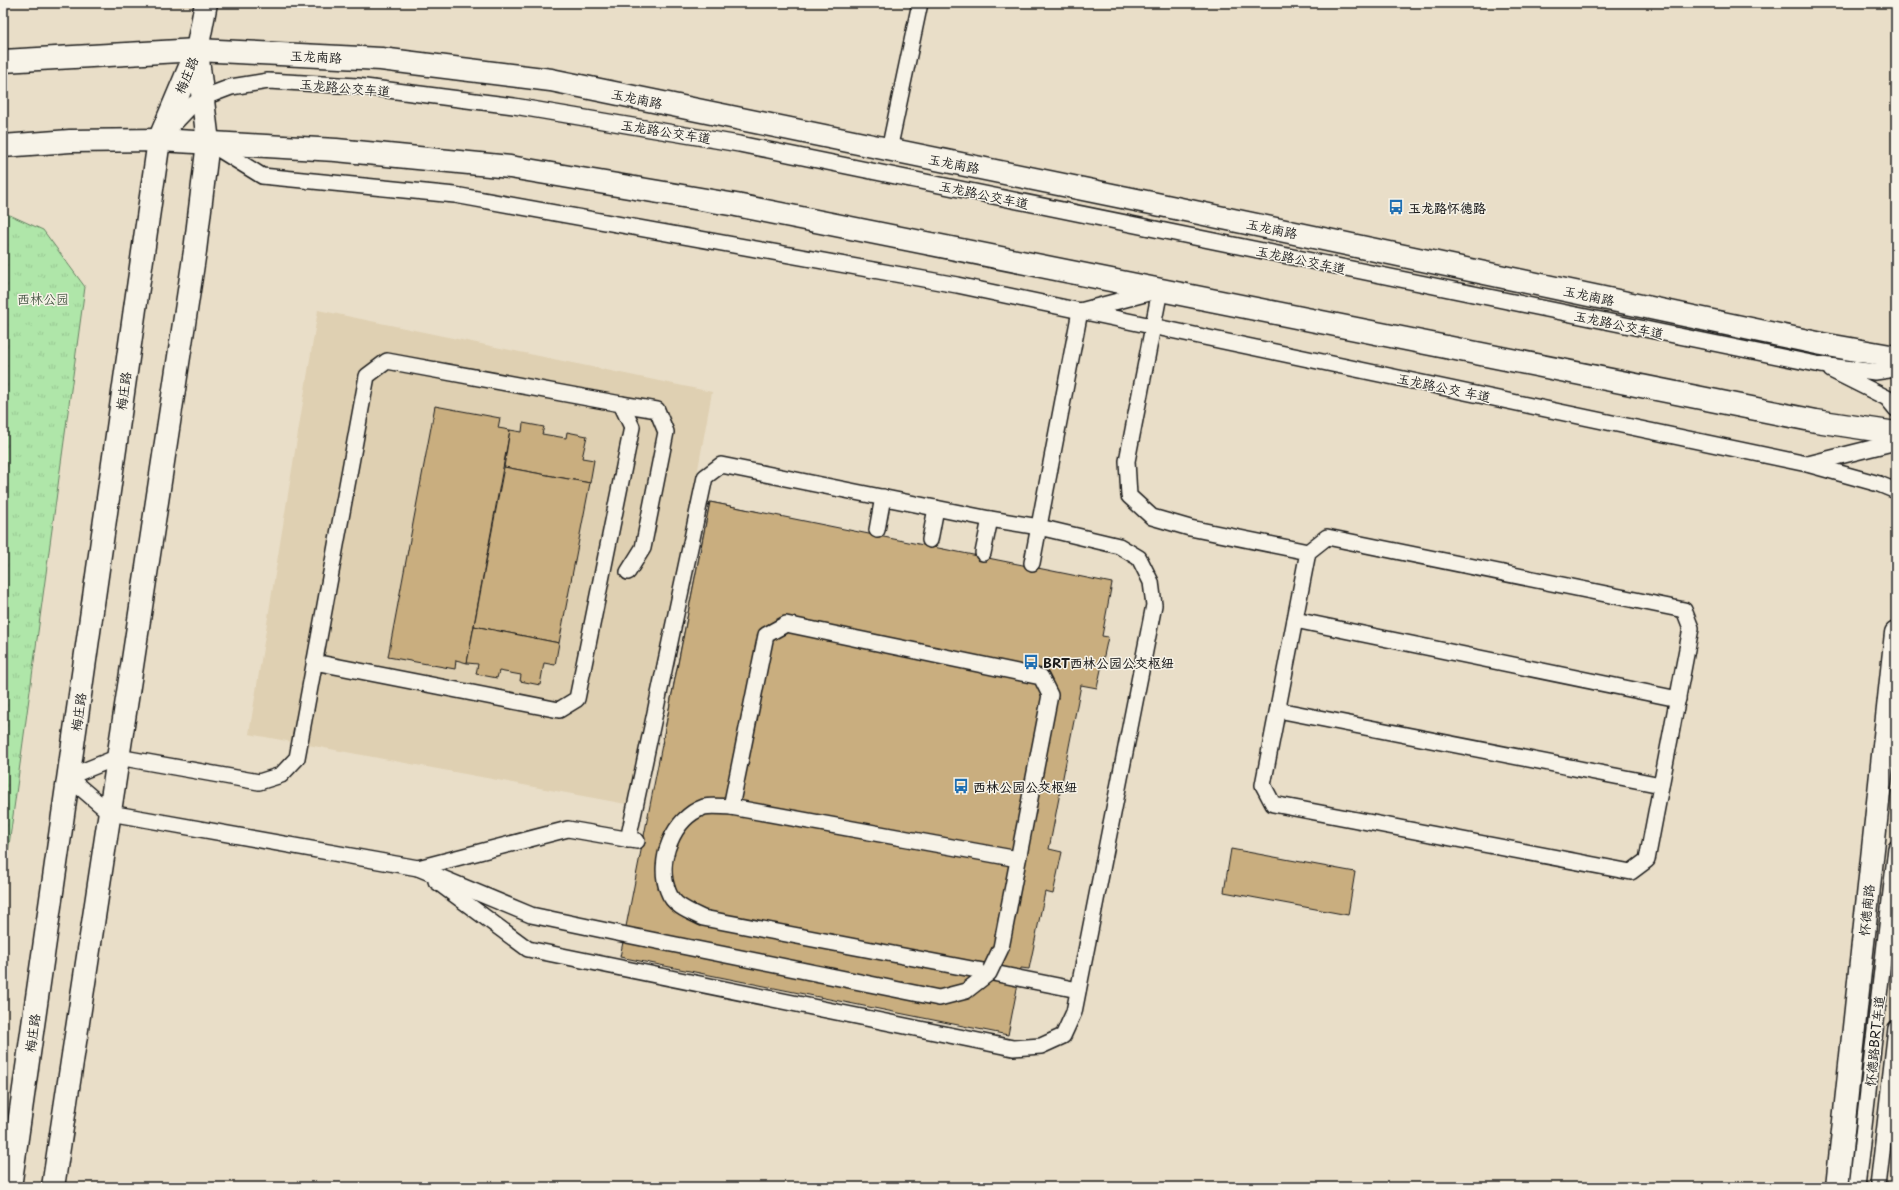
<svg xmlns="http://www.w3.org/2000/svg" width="1899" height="1190" font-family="'Playpen Sans','LXGW WenKai TC',sans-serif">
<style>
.built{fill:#dfd0b2}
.grass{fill:url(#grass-tufts);stroke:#668162}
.building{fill:#c9ae7f;stroke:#1c1c1c}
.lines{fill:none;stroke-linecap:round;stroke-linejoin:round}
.lane-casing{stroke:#1c1c1c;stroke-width:18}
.street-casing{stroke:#1c1c1c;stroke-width:25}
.secondary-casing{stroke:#1c1c1c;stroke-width:25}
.primary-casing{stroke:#1c1c1c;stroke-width:25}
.lane{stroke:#f7f3e8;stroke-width:15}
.street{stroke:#f7f3e8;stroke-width:22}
.secondary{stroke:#f7f3e8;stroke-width:22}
.primary{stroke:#f7f3e8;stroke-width:22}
.lane-bridge-casing{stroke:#1c1c1c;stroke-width:18;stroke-linecap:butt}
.lane-bridge{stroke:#f7f3e8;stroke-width:15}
.labels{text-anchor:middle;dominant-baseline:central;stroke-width:3;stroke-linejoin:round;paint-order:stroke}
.street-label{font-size:13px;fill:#1c1c1c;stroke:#f7f3e8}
.poi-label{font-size:13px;font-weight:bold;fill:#1c1c1c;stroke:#f7f3e8;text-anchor:start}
.park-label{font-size:13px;fill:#485946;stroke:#f7f3e8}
</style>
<defs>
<pattern id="grass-tufts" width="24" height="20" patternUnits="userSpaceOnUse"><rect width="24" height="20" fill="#afe6a9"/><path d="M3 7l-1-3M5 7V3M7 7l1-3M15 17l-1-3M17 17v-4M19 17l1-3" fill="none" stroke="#96c591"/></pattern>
</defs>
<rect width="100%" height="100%" fill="#e9dec8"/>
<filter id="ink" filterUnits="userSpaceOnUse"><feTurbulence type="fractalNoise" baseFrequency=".025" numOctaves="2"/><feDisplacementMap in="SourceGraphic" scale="8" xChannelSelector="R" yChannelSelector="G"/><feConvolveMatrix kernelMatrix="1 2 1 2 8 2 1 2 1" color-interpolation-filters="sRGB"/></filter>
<g filter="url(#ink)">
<path class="built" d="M318 310 712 392 637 806 249 734Z"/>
<path class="grass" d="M3 212 43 230 85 287 3 889Z"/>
<g class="building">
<path d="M435 406 500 418 498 428 510 430 467 663 456 660 455 669 388 657Z"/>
<path d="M523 423 544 427 542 434 566 438 567 432 587 436 582 458 594 460 590 483 504 467 510 430 522 432Z"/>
<path d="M504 467 590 483 559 643 474 626Z"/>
<path d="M710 502 759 512 711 754 662 744Z"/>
<path d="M710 502 1112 583 1102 636 1108 637 1097 688 1081 685 1049 849 1062 852 1053 894 1045 892 1029 969 1021 968 1008 1035 620 957Z"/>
<path d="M474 626 559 643 555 665 544 663 540 685 520 681 521 675 499 671 497 678 476 674 478 664 467 663Z"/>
<path d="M1231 849 1355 872 1348 915 1224 892Z"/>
</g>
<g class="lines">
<defs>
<g id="lane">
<path d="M167 131 192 105 202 98 231 87 268 81 357 86 514 106 739 144 1821 365 1875 372 1896 369"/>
<path d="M212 145 262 176 455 195 957 285 1807 464 1879 484 1896 491"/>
<path d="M889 150 920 3"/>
<path d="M1080 311 1160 290 1127 461 1129 496 1152 517 1190 528 1308 552 1327 537 1684 610 1691 628 1647 860 1631 872 1273 804 1263 785 1308 552"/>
<path d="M1831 370 1887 398 1896 409"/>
<path d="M621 404 657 410 666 432 643 548 628 572"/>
<path d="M1808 464 1896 442"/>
<path d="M877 530 883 497"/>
<path d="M930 540 936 508"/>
<path d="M983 553 990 519"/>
<path d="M1032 563 1080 311"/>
<path d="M1295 620 1678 699"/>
<path d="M314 662 559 710 577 699 632 427 621 404 387 361 367 376 297 758 281 775 259 782 118 757 68 777 110 813 418 868 531 915 617 933"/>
<path d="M1278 710 1661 785"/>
<path d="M418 868 568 829 637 841"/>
<path d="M436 881 528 949 1013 1048 1041 1046 1063 1036 1074 1012 1154 605 1151 582 1139 558 1119 546 1039 527 990 519 721 465 705 477 628 840"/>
<path d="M978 970 1078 990"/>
<path d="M1857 1187 1896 848"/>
<path d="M1878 1187 1896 1028"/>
</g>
<path id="street" d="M197 50 206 3"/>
<g id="secondary">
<path d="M10 1187 159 140 197 50"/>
<path d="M53 1187 195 251 208 142 197 51"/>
</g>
<g id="primary">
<path d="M3 61 197 50 381 59 551 80 1166 206 1822 344 1896 357"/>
<path d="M3 146 70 141 159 140 336 150 510 167 736 205 1816 421 1896 433"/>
<path d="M1837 1187 1896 633"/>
</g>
</defs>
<use href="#lane" class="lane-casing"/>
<use href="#street" class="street-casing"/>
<use href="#secondary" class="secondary-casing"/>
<use href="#primary" class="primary-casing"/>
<use href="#lane" class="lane"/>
<use href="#street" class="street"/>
<use href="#secondary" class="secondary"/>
<use href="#primary" class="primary"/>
<defs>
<g id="lane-bridge">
<path d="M617 933 939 998 966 991 989 973 1001 948 1050 695 1041 677 786 624 766 635 731 807"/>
<path d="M977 970 703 918C690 912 673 906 668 891 656 861 673 818 704 807 712 805 723 807 731 807L1018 859"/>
</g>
</defs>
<use href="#lane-bridge" class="lane-bridge-casing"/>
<use href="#lane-bridge" class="lane-bridge"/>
</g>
</g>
<defs>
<symbol id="bus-bare" viewBox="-9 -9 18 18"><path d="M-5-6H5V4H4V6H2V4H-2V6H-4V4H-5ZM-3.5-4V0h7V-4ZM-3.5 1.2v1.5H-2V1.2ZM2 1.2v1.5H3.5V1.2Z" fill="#1f6fb2" stroke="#f7f3e8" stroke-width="2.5" paint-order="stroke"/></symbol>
</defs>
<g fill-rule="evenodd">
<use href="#bus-bare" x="1385" y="196" width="22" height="22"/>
<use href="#bus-bare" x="1020" y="651" width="22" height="22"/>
<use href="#bus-bare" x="950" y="775" width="22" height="22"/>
</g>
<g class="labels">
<g class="street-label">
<text transform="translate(316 56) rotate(3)">玉龙南路</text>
<text transform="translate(186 75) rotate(-67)">梅庄路</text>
<text transform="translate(345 87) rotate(5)">玉龙路公交车道</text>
<text transform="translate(637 98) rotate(12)">玉龙南路</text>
<text transform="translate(666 131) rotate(9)">玉龙路公交车道</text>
<text transform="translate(954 163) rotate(11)">玉龙南路</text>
<text transform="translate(984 194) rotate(12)">玉龙路公交车道</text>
<text transform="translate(1272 228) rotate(12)">玉龙南路</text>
<text transform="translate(1301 259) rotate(12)">玉龙路公交车道</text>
<text transform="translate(1589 295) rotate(12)">玉龙南路</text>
<text transform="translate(1619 324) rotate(12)">玉龙路公交车道</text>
<text transform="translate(1444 387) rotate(12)">玉龙路公交 车道</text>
<text transform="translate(123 391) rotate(-82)">梅庄路</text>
<text transform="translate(78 712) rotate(-82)">梅庄路</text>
<text transform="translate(1866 910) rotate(-84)">怀德南路</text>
<text transform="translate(32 1033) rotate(-82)">梅庄路</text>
<text transform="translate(1874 1041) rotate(-84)">怀德路BRT车道</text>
</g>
<g class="poi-label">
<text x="1408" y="207">玉龙路怀德路</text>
<text x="1043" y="662">BRT西林公园公交枢纽</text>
<text x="973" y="786">西林公园公交枢纽</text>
</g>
<g class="park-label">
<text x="43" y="298">西林公园</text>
</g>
</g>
<rect width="1899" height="1190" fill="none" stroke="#f7f3e8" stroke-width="16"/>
<rect x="8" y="8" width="1883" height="1174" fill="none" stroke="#1c1c1c" stroke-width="1.5" filter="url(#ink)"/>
</svg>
